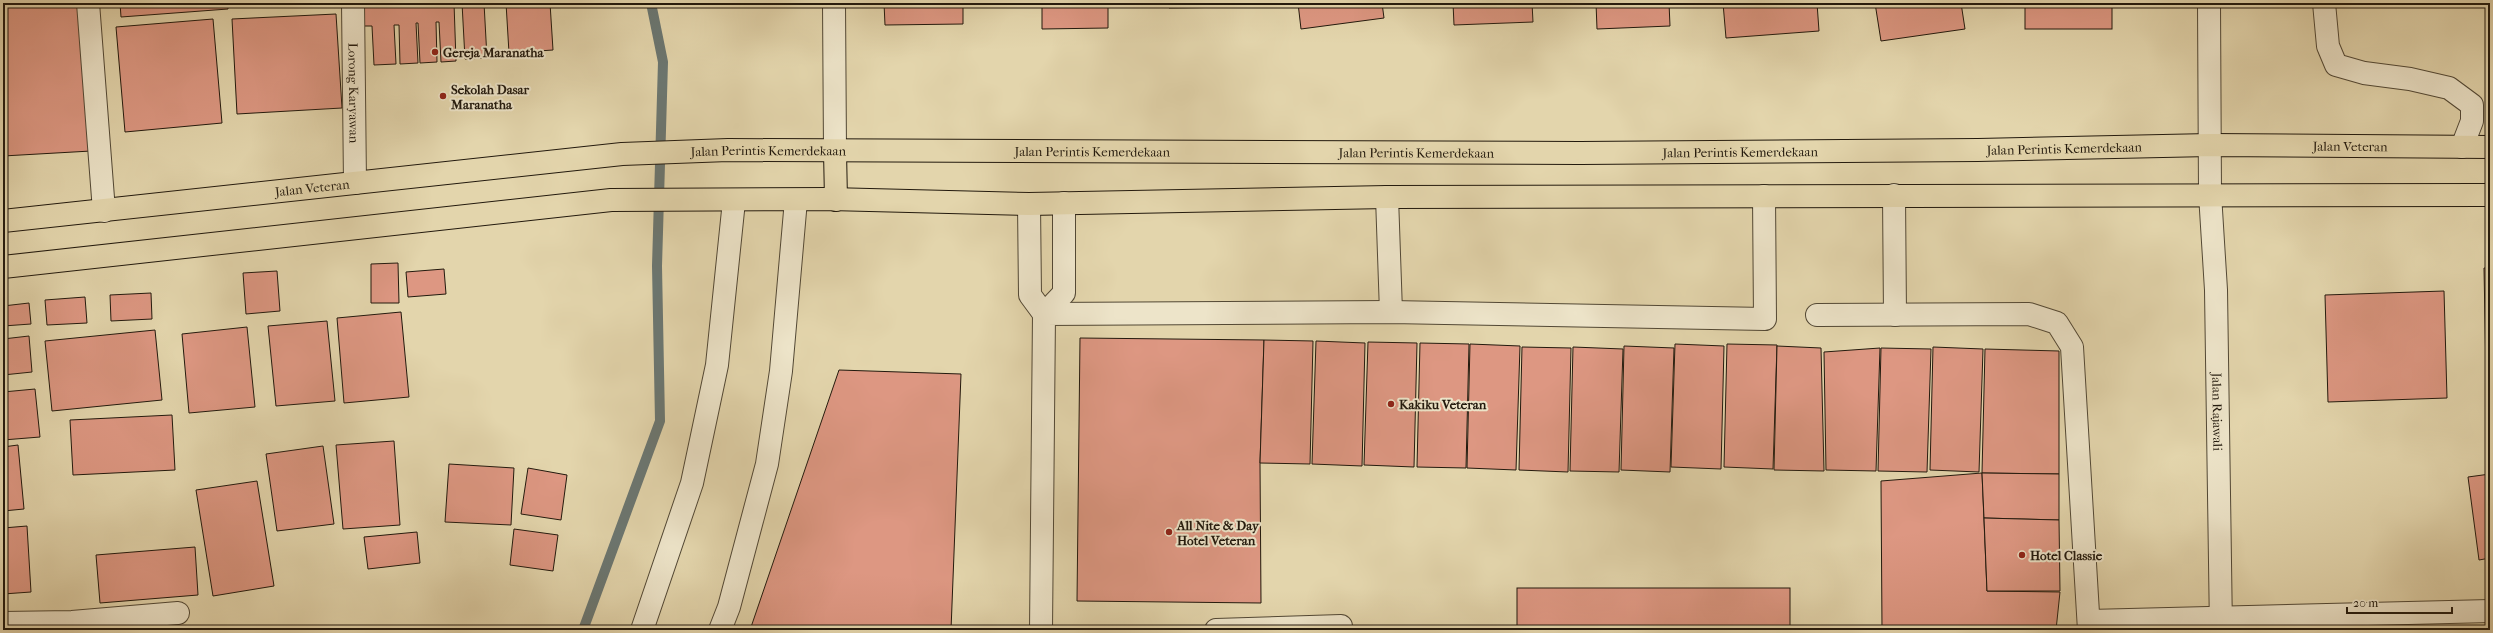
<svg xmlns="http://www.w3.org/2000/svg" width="2493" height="633" font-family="'IM FELL French Canon',serif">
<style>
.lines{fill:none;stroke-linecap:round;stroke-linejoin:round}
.stream{stroke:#6b7772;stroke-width:10}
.building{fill:#dd9782;stroke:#22190d}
.minor-casing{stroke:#524835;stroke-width:24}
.highway-casing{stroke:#22190d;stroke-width:24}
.minor{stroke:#ede4c9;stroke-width:22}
.highway{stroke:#e3d5ac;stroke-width:22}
.poi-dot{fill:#8f2418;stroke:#ede4c9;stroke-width:1.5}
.labels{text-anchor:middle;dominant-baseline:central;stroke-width:4;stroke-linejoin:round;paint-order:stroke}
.poi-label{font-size:13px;font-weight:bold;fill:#22190d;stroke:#ede4c9;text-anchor:start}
.street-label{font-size:13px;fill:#22190d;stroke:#ede4c9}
</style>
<rect width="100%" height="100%" fill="#e3d5ac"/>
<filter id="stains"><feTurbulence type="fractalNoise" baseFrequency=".005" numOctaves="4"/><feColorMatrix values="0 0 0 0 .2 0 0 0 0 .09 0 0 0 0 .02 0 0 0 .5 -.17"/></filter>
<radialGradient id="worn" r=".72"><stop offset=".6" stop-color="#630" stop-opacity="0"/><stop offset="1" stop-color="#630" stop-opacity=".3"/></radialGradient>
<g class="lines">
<path class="stream" d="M583 630 660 421 657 266 663 62 651 3"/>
</g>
<g class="building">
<path d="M3 3H83L91 151 3 156Z"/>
<path d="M120 3H228V9L121 17Z"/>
<path d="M360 3H454L456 61 441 62 439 22H436L437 62 420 63 418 23H416L418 63 400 64 399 25H394L396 64 374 65 372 26H362Z"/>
<path d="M462 3H484L487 58 465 59Z"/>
<path d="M506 3H550L553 50 509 53Z"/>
<path d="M884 3H963V24L885 25Z"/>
<path d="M1042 3H1108V28L1042 29Z"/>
<path d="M1169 3H1241V7L1169 8Z"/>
<path d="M1298 3H1382L1384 18 1301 29Z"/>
<path d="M1453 3H1532L1533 22 1454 25Z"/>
<path d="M1596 3H1669L1670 26 1597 29Z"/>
<path d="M1723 3H1817L1819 31 1726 38Z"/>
<path d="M1875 3H1961L1965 29 1881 41Z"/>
<rect x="2025" y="3" width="87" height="26"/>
<path d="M336 14 342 108 237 114 232 19Z"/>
<path d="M213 19 222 123 125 132 116 27Z"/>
<path d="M398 263 399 303H371V264Z"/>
<path d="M2484 268H2490V427H2487Z"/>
<path d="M444 269 446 294 408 297 406 272Z"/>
<path d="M277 271 280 311 246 314 243 273Z"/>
<path d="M2444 291 2447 398 2328 402 2325 295Z"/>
<path d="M151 293 152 319 111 321 110 295Z"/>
<path d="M85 297 87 323 47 325 45 300Z"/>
<path d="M29 303 31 324 3 326V306Z"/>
<path d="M401 312 409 397 344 403 337 318Z"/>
<path d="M327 321 335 401 276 406 268 326Z"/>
<path d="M247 327 255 407 189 413 182 334Z"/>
<path d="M155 330 162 400 52 411 45 341Z"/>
<path d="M29 336 32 372 3 375V339Z"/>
<path d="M1080 338 1264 340 1260 463 1261 603 1077 601Z"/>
<path d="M1264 340 1313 341 1310 464 1260 463Z"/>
<path d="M1316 341 1365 343 1362 466 1312 464Z"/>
<path d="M1368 342 1417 343 1414 467 1364 465Z"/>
<path d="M1420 343 1469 344 1466 468 1417 467Z"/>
<path d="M1470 344 1520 346 1516 470 1467 468Z"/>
<path d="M1675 344 1724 346 1721 469 1671 467Z"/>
<path d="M1727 344 1777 345 1773 469 1724 467Z"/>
<path d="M1624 346 1674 348 1670 472 1621 470Z"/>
<path d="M1777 346 1821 348 1824 471 1774 470Z"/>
<path d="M1522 347 1571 348 1568 472 1519 470Z"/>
<path d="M1573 347 1623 349 1619 472 1570 471Z"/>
<path d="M1933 347 1983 349 1979 472 1930 470Z"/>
<path d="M1880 348 1876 471 1826 470 1824 352Z"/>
<path d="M1881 348 1931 349 1927 472 1878 471Z"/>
<path d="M1985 349 2059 351V474L1982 473Z"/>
<path d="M839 370 961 374 951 630H750Z"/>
<path d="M35 389 40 437 3 440V392Z"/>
<path d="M172 415 175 470 73 475 70 420Z"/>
<path d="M394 441 400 525 343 529 336 445Z"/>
<path d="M18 445 24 509 3 511V447Z"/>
<path d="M323 446 334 524 277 531 266 454Z"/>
<path d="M449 464 514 468 511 525 445 522Z"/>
<path d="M528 468 567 475 561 520 521 514Z"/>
<path d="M1982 473 1987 591 2060 592 2056 630H1882L1881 481Z"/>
<path d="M1982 473 2059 474V520L1984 518Z"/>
<path d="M2490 474V558L2479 560 2468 477Z"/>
<path d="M257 481 274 586 213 596 196 490Z"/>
<path d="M1984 518 2059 520 2060 591H1987Z"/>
<path d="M27 526 31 592 3 594V528Z"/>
<path d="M514 529 558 535 553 571 510 565Z"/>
<path d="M417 532 420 563 368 569 364 537Z"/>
<path d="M195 547 198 595 100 603 96 555Z"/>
<rect x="1517" y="588" width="273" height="42"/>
</g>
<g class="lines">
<defs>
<g id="minor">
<path d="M88 3 104 211"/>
<path id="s1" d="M353 3 355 183"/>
<path d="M834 3 835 151"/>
<path id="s2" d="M2209 3 2210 194 2216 290 2221 630"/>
<path d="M2324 3 2328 46 2336 65 2364 73 2410 79 2449 88 2472 105V121L2462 147"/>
<path d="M1894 195 1895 315"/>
<path d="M1387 197 1391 312"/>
<path d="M1029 204 1030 295 1044 314 1064 293V203"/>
<path d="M1817 315 2029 314 2057 323 2072 347 2089 630"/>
<path d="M2089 621 2490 611"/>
<path d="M3 623 72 622 178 613"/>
<path d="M642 630 692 483 717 365 734 201"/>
<path d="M720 630 729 607 767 464 781 371 796 200"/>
<path d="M1041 630 1044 314 1391 312 1765 319 1764 196"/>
<path d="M1216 630 1341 626"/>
</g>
<g id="highway">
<path d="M835 151 836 200"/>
<path id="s3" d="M3 221 622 154 728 150 1580 153 1978 150 2210 145 2490 147"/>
<path d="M3 267 611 200 830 199 1029 204 1387 197 2490 195"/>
</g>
</defs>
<use href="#minor" class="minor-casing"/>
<use href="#highway" class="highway-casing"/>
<use href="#minor" class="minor"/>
<use href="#highway" class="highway"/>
</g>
<g class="poi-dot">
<circle cx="435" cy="52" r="4"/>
<circle cx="443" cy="96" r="4"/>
<circle cx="1391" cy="404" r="4"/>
<circle cx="1169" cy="532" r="4"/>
<circle cx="2022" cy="555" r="4"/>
</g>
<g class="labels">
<g class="poi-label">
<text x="443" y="52">Gereja Maranatha</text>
<text x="451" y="89">Sekolah Dasar<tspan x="451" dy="15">Maranatha</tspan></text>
<text x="1399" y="404">Kakiku Veteran</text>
<text x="1177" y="525">All Nite &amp; Day<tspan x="1177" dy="15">Hotel Veteran</tspan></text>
<text x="2030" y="555">Hotel Classie</text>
</g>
<g class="street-label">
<text stroke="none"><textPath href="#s1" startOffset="90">Lorong Karyawan</textPath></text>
<text stroke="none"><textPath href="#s3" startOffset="2351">Jalan Veteran</textPath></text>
<text stroke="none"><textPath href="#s3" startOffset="2065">Jalan Perintis Kemerdekaan</textPath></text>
<text stroke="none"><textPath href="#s3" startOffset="769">Jalan Perintis Kemerdekaan</textPath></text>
<text stroke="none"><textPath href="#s3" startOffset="1093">Jalan Perintis Kemerdekaan</textPath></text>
<text stroke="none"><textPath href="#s3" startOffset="1741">Jalan Perintis Kemerdekaan</textPath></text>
<text stroke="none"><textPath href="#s3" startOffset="1417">Jalan Perintis Kemerdekaan</textPath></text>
<text stroke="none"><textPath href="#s3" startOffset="311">Jalan Veteran</textPath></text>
<text stroke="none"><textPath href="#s2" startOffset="409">Jalan Rajawali</textPath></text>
</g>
</g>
<rect width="2493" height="633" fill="none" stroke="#e3d5ac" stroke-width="16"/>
<rect x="4" y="4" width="2485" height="625" fill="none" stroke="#22190d" stroke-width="2"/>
<rect x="8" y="8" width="2477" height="617" fill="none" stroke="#22190d"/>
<path d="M2347 607v6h105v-6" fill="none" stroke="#22190d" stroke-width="2"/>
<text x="2353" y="607" font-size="12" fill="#22190d" stroke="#ede4c9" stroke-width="3" paint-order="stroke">20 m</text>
<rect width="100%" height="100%" filter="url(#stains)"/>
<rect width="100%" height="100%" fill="url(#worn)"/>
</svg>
